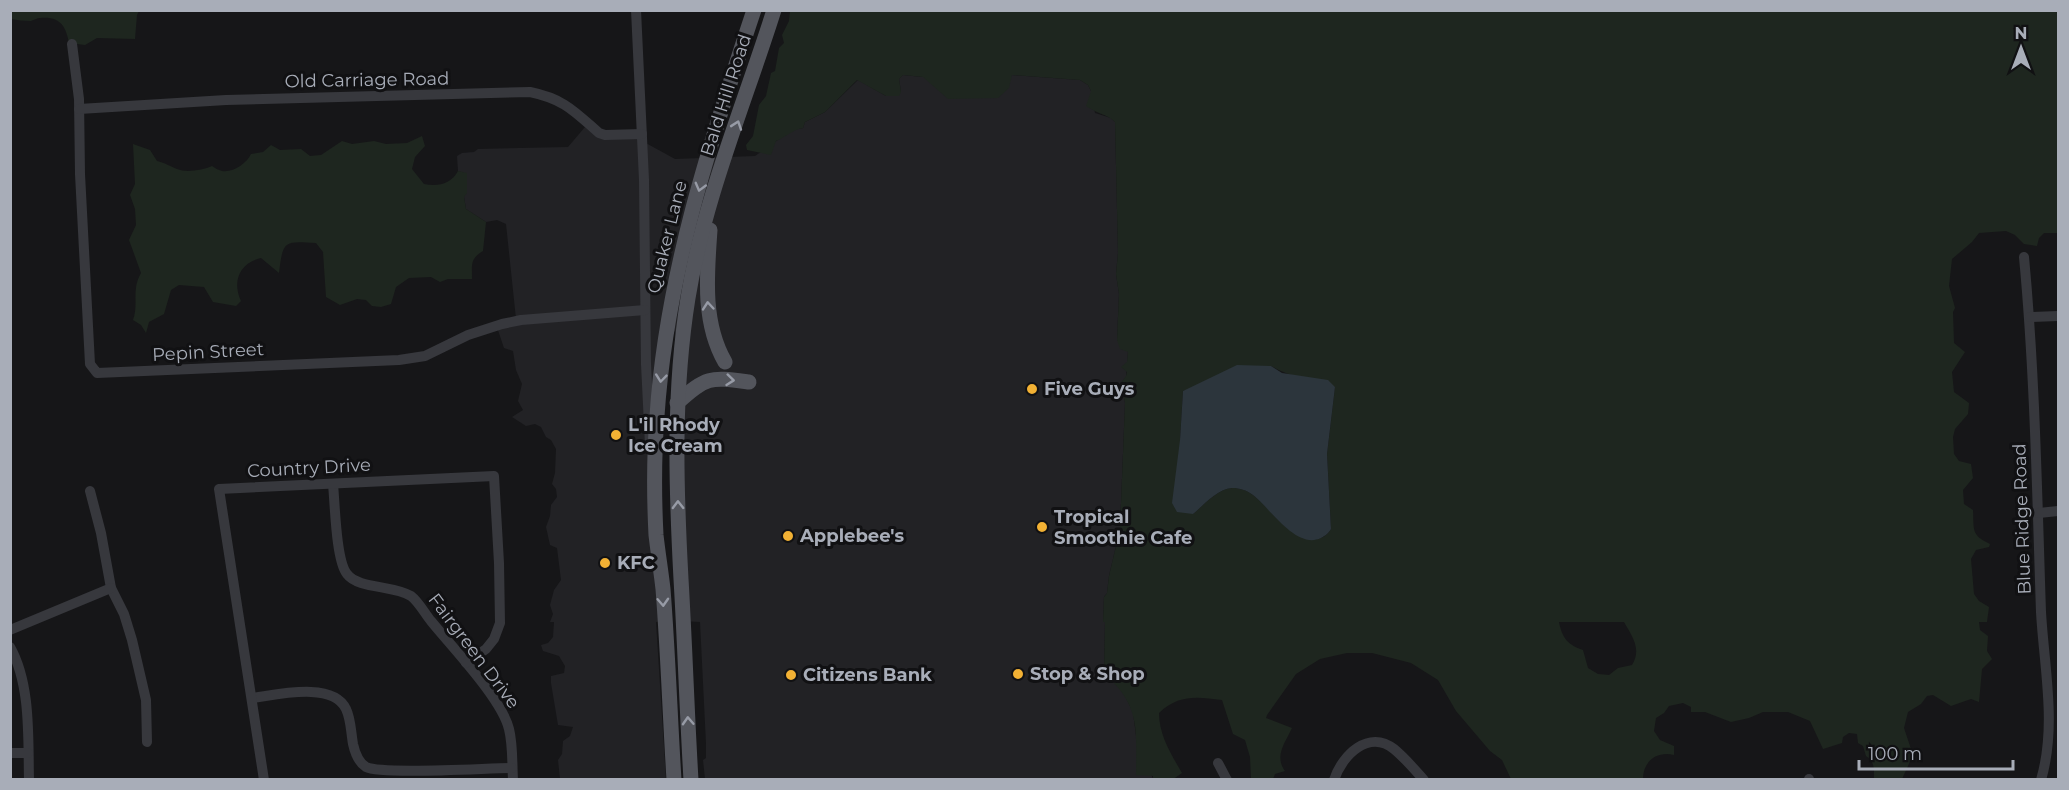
<svg xmlns="http://www.w3.org/2000/svg" width="2069" height="790" font-family="Montserrat,sans-serif">
<style>
.built{fill:#222225}
.green{fill:#1e261f;fill-rule:evenodd}
.water{fill:#2c353c}
.lines{fill:none;stroke-linecap:round;stroke-linejoin:round}
.minor{stroke:#37383d;stroke-width:10}
.primary{stroke:#53555c;stroke-width:15}
.oneway{stroke:#979ba6}
.poi-dot{fill:#f2b134;stroke:#111113;stroke-width:2}
.labels{text-anchor:middle;dominant-baseline:central;stroke-width:6;stroke-linejoin:round;paint-order:stroke}
.street-label{font-size:18px;fill:#a8adb8;stroke:#111113}
.poi-label{font-size:18px;font-weight:bold;fill:#a8adb8;stroke:#111113;text-anchor:start}
</style>
<rect width="100%" height="100%" fill="#161618"/>
<path class="built" d="M903 75 923 77 1011 75 1080 80 1088 85 1091 91 1095 113 1111 118 1115 122 1118 253 1116 274 1119 294 1117 340 1128 352 1126 377 1121 383 1125 403 1120 529 1109 576 1107 593 1104 597 1103 622H1105L1104 673 1121 688 1133 712 1136 736 1153 779H705L703 760 706 758V744L700 622 683 621 675 331 672 333 659 402 665 621 656 622 666 779H560L558 760 562 754 563 741 570 736 573 727 558 725 551 683V676L564 673 565 666 559 656 543 651 541 645 548 643 553 637 554 622H550L553 614 550 605 554 590 561 580 557 548 550 545 546 527 550 516 551 505 557 497 556 489 552 484 555 473 556 449 551 440 546 437 541 427 535 424 526 426 512 417 523 410 518 401 522 384 516 370 513 351 504 348 497 327 516 319 506 224 497 220 486 222 466 209 464 197 467 174 458 171 457 156 462 153 474 152 478 149 568 147 585 127 590 131 638 133 644 142 675 159 755 156 792 130 803 128 805 122 825 112 858 80 886 96 901 92 899 79Z"/>
<g class="green">
<path d="M10 11H139L137 15 135 39 97 38 85 45 69 43C66 26 60 16 40 18 37 18 34 20 31 21 24 21 17 20 11 19Z"/>
<path d="M790 11H2058V233H2044L2039 238 2037 246 2024 244 2015 235 2006 231 1979 233 1972 242 1952 259 1949 286 1955 308 1953 312 1954 343 1965 352 1952 372 1954 392 1969 403 1968 414 1955 429 1953 437 1954 454 1959 461 1971 464 1973 478 1963 490 1964 504 1973 510C1974 530 1971 535 1990 544L1989 547 1976 550 1971 559 1974 594 1979 601 1989 607 1987 622H1979L1980 630 1988 636 1987 651 1992 659 1982 669 1979 702 1971 699 1951 706 1933 695 1927 696 1921 704 1908 712 1904 728 1913 755 1902 779H1874C1874 769 1875 762 1866 756L1863 746 1858 743 1857 734 1849 733 1843 737 1842 743 1823 749 1810 721 1788 712H1763L1749 718 1731 722 1705 712H1691V707L1683 703 1669 706 1664 713 1656 718 1654 731 1660 740 1674 746V755C1657 751 1643 761 1643 779H1511L1502 760 1490 751 1456 711 1438 680 1411 663 1372 653H1347L1320 659 1296 674 1267 715 1266 718 1292 728C1285 743 1274 756 1285 771L1275 774 1273 779H1251L1250 757 1245 740 1233 734 1222 700C1197 697 1179 694 1159 713 1159 735 1171 754 1182 773L1172 780 1153 779V776L1136 775C1136 728 1141 707 1104 673L1105 622H1103L1104 597 1107 593 1109 576 1120 529 1125 403 1121 383 1126 376 1127 372 1121 367 1127 362 1128 352 1120 349 1117 340 1119 294 1116 274 1118 253 1115 122C1107 114 1095 113 1086 106L1091 91 1088 85 1080 80 1012 75 1009 88 998 98 948 99 923 77 903 75 899 79 901 92 899 96H886L857 80 825 112 805 122 803 128C792 130 786 137 776 141L771 155 747 150 746 145 753 136 759 105 766 96 771 73 775 71 779 48 784 43 782 35 789 21ZM1271 366C1289 377 1315 381 1335 387L1327 454 1331 529C1327 536 1320 540 1312 539 1283 534 1275 512 1253 495 1246 490 1240 488 1232 488 1217 489 1204 505 1193 514L1180 440 1183 391ZM1559 622H1624C1632 636 1642 649 1632 665L1618 668 1609 675 1598 674 1588 668 1583 650C1568 645 1562 638 1559 622Z"/>
<path d="M422 136 425 146 415 157 412 169 424 184C438 187 451 184 458 171L467 173V193L464 197 466 209 486 222 483 251C470 259 472 264 472 279H448L440 282 431 277 409 278 396 287 391 304 381 307 372 306 366 300 357 299 340 305 326 297 323 252 316 243C284 241 283 240 279 273L261 258C239 263 232 282 241 301L236 306 213 302 204 287 179 285 171 290 164 314 149 322 146 333 141 325 133 320C139 304 131 290 141 273L129 240 136 225 135 209 130 195 135 184 133 144 150 150 157 161C165 163 170 166 177 169 186 173 203 170 212 166 215 168 218 170 222 171 233 173 247 163 251 154L263 152 271 145 280 150 301 149 310 156 321 155 342 141 352 144 374 141 386 144 407 143Z"/>
</g>
<path class="water" d="M1237 365 1271 366 1282 373 1328 380 1335 387 1327 454 1331 529C1328 534 1326 535 1321 538 1296 550 1270 508 1253 495 1246 490 1240 488 1232 488 1217 489 1204 505 1193 514L1177 512 1172 503 1180 440 1183 391Z"/>
<g class="lines">
<g class="minor">
<path d="M636 10 644 180 646 364 650 445"/>
<path d="M72 44 79 99 80 174 90 364 97 373 399 360 425 356 468 335 502 324 521 320 645 310"/>
<path d="M79 109 226 100 530 92C564 99 574 111 599 133L605 135 642 134"/>
<path d="M2024 257C2035 375 2037 493 2041 612 2044 667 2057 725 2041 780"/>
<path d="M2030 317 2058 316"/>
<path d="M333 484C335 504 336 561 347 574 358 589 394 585 411 596 419 602 425 614 431 621 452 647 502 699 509 729 513 745 512 763 513 780"/>
<path d="M90 491 101 533 111 588 124 614 132 640 146 700 147 742"/>
<path d="M2039 513 2058 511"/>
<path d="M10 630 111 588"/>
<path d="M10 647C31 684 28 738 29 780"/>
<path d="M252 698C276 695 333 681 346 709 351 719 351 733 353 744 355 753 358 762 366 767 382 775 488 768 512 768"/>
<path d="M10 753H28"/>
<path d="M1218 763 1227 780"/>
<path d="M264 780 219 489 494 476 499 563 500 623 494 639 486 649 466 663"/>
<path d="M1334 780C1342 755 1369 729 1394 749 1405 758 1415 770 1424 780"/>
<path d="M1809 780V779"/>
</g>
<g class="primary">
<path d="M710 230C707 274 702 322 725 362"/>
<path d="M677 403C707 376 710 377 749 382"/>
<path d="M674 780C670 716 668 652 663 589 661 571 658 553 656 535 654 496 654 455 657 416 666 277 710 142 754 10"/>
<path d="M691 780C687 713 685 646 681 579 676 486 673 391 688 298 704 199 744 105 774 10"/>
</g>
</g>
<defs><path id="oneway-chevron" d="M-2-3.5L2.5 0L-2 3.5" fill="none" stroke-width="1.6" stroke-linecap="round" stroke-linejoin="round" transform="scale(1.5)"/></defs>
<g class="oneway">
<use href="#oneway-chevron" transform="translate(737 125) rotate(-71)"/>
<use href="#oneway-chevron" transform="translate(700 187) rotate(105)"/>
<use href="#oneway-chevron" transform="translate(708 306) rotate(-95)"/>
<use href="#oneway-chevron" transform="translate(661 378) rotate(96)"/>
<use href="#oneway-chevron" transform="translate(730 380) rotate(6)"/>
<use href="#oneway-chevron" transform="translate(678 505) rotate(-91)"/>
<use href="#oneway-chevron" transform="translate(663 602) rotate(87)"/>
<use href="#oneway-chevron" transform="translate(688 721) rotate(-93)"/>
</g>
<g class="poi-dot">
<circle cx="1032" cy="389" r="6"/>
<circle cx="616" cy="435" r="6"/>
<circle cx="1042" cy="527" r="6"/>
<circle cx="788" cy="536" r="6"/>
<circle cx="605" cy="563" r="6"/>
<circle cx="1018" cy="674" r="6"/>
<circle cx="791" cy="675" r="6"/>
</g>
<g class="labels">
<g class="street-label">
<text transform="translate(367 80) rotate(-1)">Old Carriage Road</text>
<text transform="translate(726 95) rotate(-72)">Bald Hill Road</text>
<text transform="translate(667 237) rotate(-76)">Quaker Lane</text>
<text transform="translate(208 352) rotate(-3)">Pepin Street</text>
<text transform="translate(309 468) rotate(-3)">Country Drive</text>
<text transform="translate(2022 519) rotate(-92)">Blue Ridge Road</text>
<text transform="translate(474 651) rotate(53)">Fairgreen Drive</text>
</g>
<g class="poi-label">
<text x="1044" y="389">Five Guys</text>
<text x="628" y="425">L'il Rhody<tspan x="628" dy="21">Ice Cream</tspan></text>
<text x="1054" y="517">Tropical<tspan x="1054" dy="21">Smoothie Cafe</tspan></text>
<text x="800" y="536">Applebee's</text>
<text x="617" y="563">KFC</text>
<text x="1030" y="674">Stop &amp; Shop</text>
<text x="803" y="675">Citizens Bank</text>
</g>
</g>
<rect width="2069" height="790" fill="none" stroke="#a8adb8" stroke-width="24"/>
<g transform="translate(2021 48)" stroke="#111113" stroke-width="4.5" paint-order="stroke">
<path d="M0-4.5L10 22L0 15L-10 22Z" fill="#a8adb8"/>
<text y="-9" font-size="16" font-weight="bold" text-anchor="middle" fill="#a8adb8">N</text>
</g>
<path d="M1859 760v9h154v-9" fill="none" stroke="#a8adb8" stroke-width="3"/>
<text x="1868" y="760" font-size="18" fill="#a8adb8" stroke="#111113" stroke-width="4.5" paint-order="stroke">100 m</text>
</svg>
